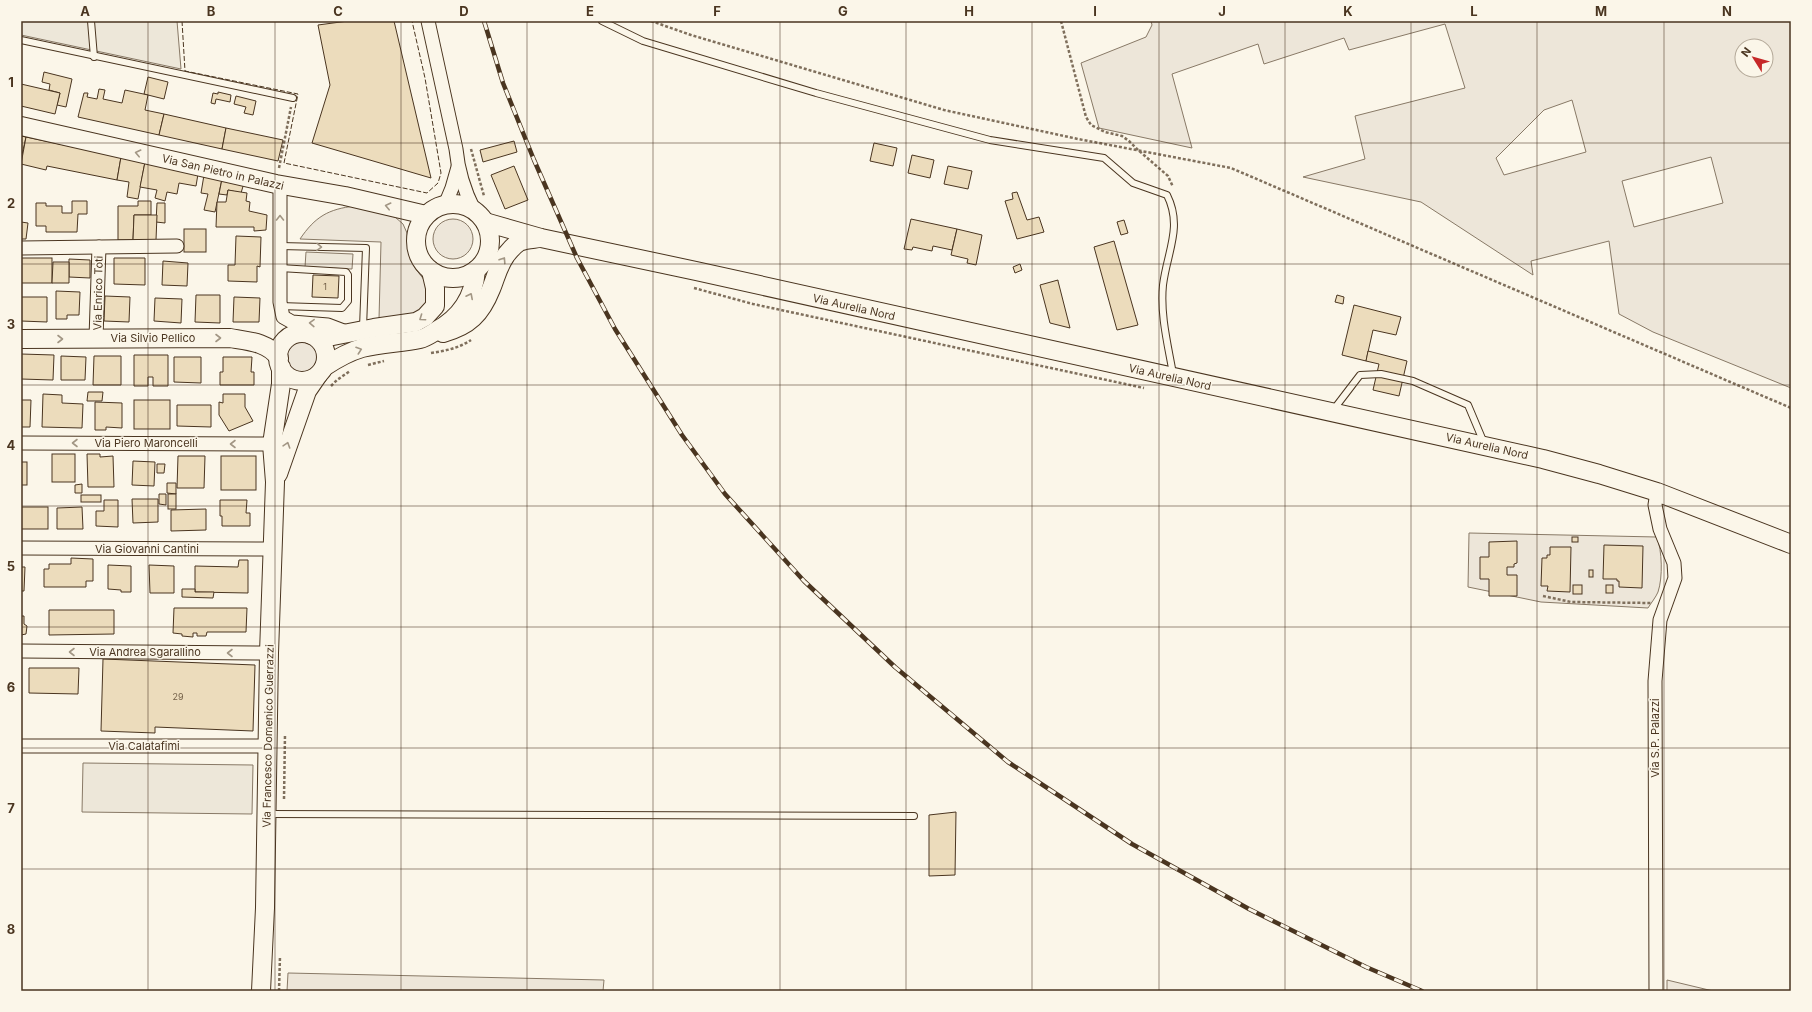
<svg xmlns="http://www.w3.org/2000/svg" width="1812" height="1012" font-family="Inter,sans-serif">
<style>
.green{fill:#ede6d9;stroke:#887966;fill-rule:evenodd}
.parking{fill:#ede7d9;stroke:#887966}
.building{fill:#ecdcbc;stroke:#4a3520}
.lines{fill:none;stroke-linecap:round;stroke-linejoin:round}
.lane-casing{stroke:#4a3520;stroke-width:8}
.street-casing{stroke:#4a3520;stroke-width:15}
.secondary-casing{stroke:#4a3520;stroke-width:20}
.path{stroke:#7f6f5c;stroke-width:2.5;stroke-dasharray:3 2;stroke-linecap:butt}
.lane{stroke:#fbf6e9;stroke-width:6}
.street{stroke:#fbf6e9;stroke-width:13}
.secondary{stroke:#fbf6e9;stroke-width:18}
.rail-casing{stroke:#4a3520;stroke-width:4.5}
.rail{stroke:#fbf6e9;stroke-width:3;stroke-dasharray:9;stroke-linecap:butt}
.fence{stroke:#4a3520;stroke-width:1;stroke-dasharray:5 2;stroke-linecap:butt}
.oneway{stroke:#a29684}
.grid{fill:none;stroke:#4a3520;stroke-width:1;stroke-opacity:0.55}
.labels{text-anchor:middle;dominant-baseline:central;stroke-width:3;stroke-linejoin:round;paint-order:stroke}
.number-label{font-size:9px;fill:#725f47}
.street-label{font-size:11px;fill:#4a3520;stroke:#fbf6e9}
.neatline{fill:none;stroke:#4a3520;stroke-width:1.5}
.grid-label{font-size:13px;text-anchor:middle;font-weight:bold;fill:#4a3520}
</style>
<rect width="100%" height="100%" fill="#fbf6e9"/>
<g class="green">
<path d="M1151 21H1791V388L1653 332 1619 314 1609 241 1531 261 1533 275 1421 202 1303 177 1365 159 1355 116 1465 88 1445 24 1349 50 1344 38 1264 64 1258 44 1172 74 1192 148 1099 128 1081 63 1146 37 1152 25ZM1742 46H1766V70H1742ZM1572 100 1586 152 1504 175 1496 158 1544 110ZM1711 157 1723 203 1634 227 1622 181Z"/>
<path d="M355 206 395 217 403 224 407 233 408 251 410 256 415 268 425 281 428 302 421 313 379 319 381 242 300 239C315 217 328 209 355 206Z"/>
<circle cx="453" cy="239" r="20"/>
<circle cx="303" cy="357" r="16"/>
<path d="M1469 533 1657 537C1662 551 1663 577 1658 592 1656 597 1651 603 1648 608L1541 602 1468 587Z"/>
<path d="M288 973 604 980 603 991H287Z"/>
<path d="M1667 980 1713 991H1667Z"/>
</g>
<g class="parking">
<path d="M21 21H177L181 69 21 35Z"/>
<path d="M306 252 353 254 352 269 305 267Z"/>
<path d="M83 763 253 765 252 814 82 812Z"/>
</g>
<g class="building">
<path d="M348 21H394L431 178 312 143 330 85 318 25Z"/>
<path d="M44 72 72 79 66 107 57 105 60 93 49 90 50 84 42 82Z"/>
<path d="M148 77 168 82 164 99 144 94Z"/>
<path d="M21 84 60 93 55 114 21 106Z"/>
<path d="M99 89 105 90 103 99 122 103 125 90 148 95 145 110 164 114 159 135 78 117 84 93H88L87 97 97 99Z"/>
<path d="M218 92 231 95 230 102 216 99 215 104 211 103 213 93 218 94Z"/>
<path d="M236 96 256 101 253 115 244 113 246 107 234 104Z"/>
<path d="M164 114 226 128 222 149 159 135Z"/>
<path d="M226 128 283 140 278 161 222 149Z"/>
<path d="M21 136 26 137 21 159Z"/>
<path d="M26 137 121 157 117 180 47 166 46 170 21 164Z"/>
<path d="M514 141 517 152 483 162 480 150Z"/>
<path d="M874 143 897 148 893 166 870 161Z"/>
<path d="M912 155 934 160 930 178 908 173Z"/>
<path d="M121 157 145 162 138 199 127 197 129 182 117 180Z"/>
<path d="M145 162 198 174 196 186 179 183 177 194 167 192 165 201 155 198 157 190 140 187Z"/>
<path d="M514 166 528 200 505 209 491 175Z"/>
<path d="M948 166 972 171 968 189 944 184Z"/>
<path d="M204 175 222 179 215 212 204 210 208 194 201 193Z"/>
<path d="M222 179 244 183 241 193 228 190 227 195 219 194Z"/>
<path d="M228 190 247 193 246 201 250 202 249 211 267 215 266 230 254 231V227H216L217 202H226Z"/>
<path d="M1017 192 1027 220 1039 217 1044 232 1017 239 1005 201 1013 199 1012 193Z"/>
<path d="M72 201H87V214H78L77 232H46V226H36V203H46V206H62V213H72Z"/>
<path d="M138 201H151V215H134L133 240H118V206H138Z"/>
<path d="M157 203H165V223L156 222Z"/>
<path d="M134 215H157L156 240H133Z"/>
<path d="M911 219 957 229 952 250 933 246 932 251 913 247 912 250 904 249Z"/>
<path d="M1124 220 1128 233 1121 235 1117 222Z"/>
<path d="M21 222 28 223 26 239H21Z"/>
<rect x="184" y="229" width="22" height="23"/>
<path d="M957 229 982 235 976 265 967 263 968 259 951 255Z"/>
<path d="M236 236 261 237 260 267 257 266V282L228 281V265H235Z"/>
<path d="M1114 241 1138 325 1117 330 1094 247Z"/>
<rect x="21" y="258" width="31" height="25"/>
<path d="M114 258H145V285L114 284Z"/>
<path d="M69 259 90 260V278L69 277Z"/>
<path d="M163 261 188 263 187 286 162 285Z"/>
<path d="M53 262H69V283H52Z"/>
<path d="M1020 264 1022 270 1015 273 1013 267Z"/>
<path d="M313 275 339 276 338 298 312 297Z"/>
<path d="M1058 280V281L1070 328 1050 323 1040 285Z"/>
<path d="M56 291 80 292 79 315H67V319H56Z"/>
<path d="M196 295H220V323L195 322Z"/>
<path d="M1337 295 1344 297 1343 304 1335 302Z"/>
<path d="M105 296 130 297 129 322 104 321Z"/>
<path d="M21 297H47V322L21 321Z"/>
<path d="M234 297 260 298 259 322H233Z"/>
<path d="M155 298 182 299 181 323 154 321Z"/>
<path d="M1354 305 1401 317 1396 335 1373 330 1366 361 1342 355Z"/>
<path d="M1368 351 1407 361 1399 396 1373 390 1379 364 1366 361Z"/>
<path d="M21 354 54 355 53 380 21 379Z"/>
<path d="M134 355H168V386H153V377H148V386H134Z"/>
<path d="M61 356 86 357 85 380H61Z"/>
<path d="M94 356H121V385H93Z"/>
<path d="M174 357H201V383L174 382Z"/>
<path d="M223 357H252L251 372H254V385H220V372H223Z"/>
<path d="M88 392H103L102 401H87Z"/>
<path d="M43 394 62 395V403L83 404 82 428 42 427Z"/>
<path d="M223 394H245V407L253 421 229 431 219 415V402L223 403Z"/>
<path d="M21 400H31L30 427H21Z"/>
<rect x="134" y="400" width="36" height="29"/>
<path d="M95 402 122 403V428L106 427V430H95Z"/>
<path d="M177 405H211V427L177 426Z"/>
<rect x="52" y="454" width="23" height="28"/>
<path d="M87 454H100V457L113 456 114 487H88Z"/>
<path d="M178 456H205L204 488H177Z"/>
<rect x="221" y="456" width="35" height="34"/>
<path d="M133 461 155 462 154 486 132 485Z"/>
<rect x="21" y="462" width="6" height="23"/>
<path d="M157 464H165L164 473H157Z"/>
<path d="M167 483H176V494L167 493Z"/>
<path d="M82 484V493H75V485Z"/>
<path d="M159 494H166V505L159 504Z"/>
<rect x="168" y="494" width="8" height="15"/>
<rect x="81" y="495" width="20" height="7"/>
<path d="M132 499H158V522L133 523Z"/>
<path d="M104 500H118V527L96 526V511H104Z"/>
<path d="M220 500H247L246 513H250V526H222V516H220Z"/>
<rect x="21" y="507" width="27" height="22"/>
<path d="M82 507 83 529H57V508Z"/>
<path d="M206 509V530L171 531V510Z"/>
<rect x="1572" y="537" width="6" height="5"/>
<path d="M1517 541V563L1514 564V567H1507V575H1517V596H1489V579H1480V557H1489V542Z"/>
<path d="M1604 545 1643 546 1642 588 1619 587V581H1617V579H1603Z"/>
<path d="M1550 547H1571L1570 592 1547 591 1548 586H1541L1542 558H1547V555H1550Z"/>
<path d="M71 558 93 559V581H86V587H44V569H49V564H71Z"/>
<path d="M239 560H248V593L195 592V566L238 567Z"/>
<path d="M108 565 131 566V592H121V590L108 589Z"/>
<path d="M149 565 174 566V593H150Z"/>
<path d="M21 567H25L24 591H21Z"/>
<rect x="1589" y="570" width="4" height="7"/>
<rect x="1573" y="585" width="9" height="9"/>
<rect x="1606" y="585" width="7" height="8"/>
<path d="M182 589H195V592H214L213 598 182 597Z"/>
<path d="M174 608H247L246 632H207L206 636H197V633H193V637L182 636V634L173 633Z"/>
<path d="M49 610H114V634L49 635Z"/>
<path d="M21 616H24V624L27 626 26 634 21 635Z"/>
<path d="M103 659 255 665 253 731 155 727V733L101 731Z"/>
<path d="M29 668H79L78 694 29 693Z"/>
<path d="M956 812 955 875 929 876V815Z"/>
</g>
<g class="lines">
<defs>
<g id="lane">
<path d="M91 21 94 57"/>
<path d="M602 21 643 41 816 93 990 140 1104 158 1133 183 1167 195C1183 227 1167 252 1163 285 1160 315 1168 345 1173 374"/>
<path d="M21 40 293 98"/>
<path d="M280 246 366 248 363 328"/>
<path d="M280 268 346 272 348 275V301L342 308 280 306"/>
<path d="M1334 409 1360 375 1381 374 1413 381 1468 405 1484 443"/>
<path d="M268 814 914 816"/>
</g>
<g id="street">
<path d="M428 21 456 149C458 171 464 190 474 210"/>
<path d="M280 185V302L283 317 292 322 328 325 349 333"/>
<path d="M445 205 452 188 458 167"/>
<path d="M21 248 177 246"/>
<path d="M96 338 99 247"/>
<path d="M21 443 272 444"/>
<path d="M21 548 272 549"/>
<path d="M21 651 269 653"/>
<path d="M21 746H268"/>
<path d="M1656 991 1655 681 1660 620 1675 578 1674 563 1660 529 1655 505 1657 492"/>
</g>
<g id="secondary">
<path d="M21 126 276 184 345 196 426 215"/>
<circle cx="453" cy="241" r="37"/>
<path d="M485 222 541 238 696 271 1543 459 1599 474 1657 492 1791 544"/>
<path d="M443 333C469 326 481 314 491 289 496 277 498 266 506 255 510 250 513 246 519 242 525 239 534 239 540 238"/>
<circle cx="302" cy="357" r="24"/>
<path d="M311 335 333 336 374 328 416 322 425 317 435 306V288L431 271"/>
<path d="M21 339 230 338C248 341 268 342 279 358"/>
<path d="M324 367C336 359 348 352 362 348 381 343 401 343 420 339 425 338 431 334 436 331 460 318 474 297 476 270"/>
<path d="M278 474 307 391 318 375"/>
<path d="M261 991 265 908 269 653 275 482 272 444 281 384V367"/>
</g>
</defs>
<use href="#lane" class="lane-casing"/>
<use href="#street" class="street-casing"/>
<use href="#secondary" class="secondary-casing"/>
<g class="path">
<path d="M651 21 691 35 944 110 1078 139 1231 168 1791 408"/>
<path d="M1061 21 1086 117 1091 125 1105 132 1122 136 1129 141 1137 149 1168 176 1173 187"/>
<path d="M471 149 484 196"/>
<path d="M279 168 291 107"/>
<path d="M694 288 753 304 1144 388"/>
<path d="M431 353C445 351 459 348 471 340"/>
<path d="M368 365 384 361"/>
<path d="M331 386 337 380 350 371"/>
<path d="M1543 596 1571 602 1652 603"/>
<path d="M284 799 285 734"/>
<path d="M279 991 280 956"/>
</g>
<use href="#lane" class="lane"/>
<use href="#street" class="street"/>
<use href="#secondary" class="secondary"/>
<defs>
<path id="rail" d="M484 21 503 83 534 160 577 258 615 329 682 435 725 494 804 581 895 667 1008 762 1132 844 1249 909 1366 967 1422 991"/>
</defs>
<use href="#rail" class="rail-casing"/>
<use href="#rail" class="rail"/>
<path class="fence" d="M182 21 185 71 298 94 284 163 427 193 438 183 441 173 425 78 412 21"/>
</g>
<defs><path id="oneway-chevron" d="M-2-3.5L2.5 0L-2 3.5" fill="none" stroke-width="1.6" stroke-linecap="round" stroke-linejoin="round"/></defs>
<g class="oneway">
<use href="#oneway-chevron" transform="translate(138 153) rotate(-167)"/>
<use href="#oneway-chevron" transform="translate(388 206) rotate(-167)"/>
<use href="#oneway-chevron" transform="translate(280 218) rotate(-90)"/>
<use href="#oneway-chevron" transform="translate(319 247) rotate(2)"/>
<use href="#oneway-chevron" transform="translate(503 260) rotate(-57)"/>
<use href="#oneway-chevron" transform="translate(470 296) rotate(-63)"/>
<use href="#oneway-chevron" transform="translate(422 318) rotate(145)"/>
<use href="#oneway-chevron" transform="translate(312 323) rotate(-178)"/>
<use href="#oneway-chevron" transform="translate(218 338)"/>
<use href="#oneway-chevron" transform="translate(60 339)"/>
<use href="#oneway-chevron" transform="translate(359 350) rotate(-19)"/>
<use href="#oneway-chevron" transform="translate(75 443) rotate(-180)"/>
<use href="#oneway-chevron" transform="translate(233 444) rotate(-180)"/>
<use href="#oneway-chevron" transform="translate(287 445) rotate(-72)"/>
<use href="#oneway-chevron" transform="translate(72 652) rotate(-180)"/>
<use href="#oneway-chevron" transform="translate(230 653) rotate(-180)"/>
</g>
<path class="grid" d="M148 21V991M275 21V991M401 21V991M527 21V991M653 21V991M780 21V991M906 21V991M1032 21V991M1159 21V991M1285 21V991M1411 21V991M1537 21V991M1664 21V991M21 143H1791M21 264H1791M21 385H1791M21 506H1791M21 627H1791M21 748H1791M21 869H1791"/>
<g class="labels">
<g class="number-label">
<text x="325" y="286">1</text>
<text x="178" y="696">29</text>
</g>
<g class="street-label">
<text transform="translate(223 172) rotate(13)">Via San Pietro in Palazzi</text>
<text transform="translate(98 293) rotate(-89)">Via Enrico Toti</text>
<text transform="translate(854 307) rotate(13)">Via Aurelia Nord</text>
<text x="153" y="338">Via Silvio Pellico</text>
<text transform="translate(1170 377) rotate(13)">Via Aurelia Nord</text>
<text x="146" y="443">Via Piero Maroncelli</text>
<text transform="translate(1487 446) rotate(13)">Via Aurelia Nord</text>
<text x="147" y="549">Via Giovanni Cantini</text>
<text x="145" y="652">Via Andrea Sgarallino</text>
<text transform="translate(268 736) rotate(-89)">Via Francesco Domenico Guerrazzi</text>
<text transform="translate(1655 738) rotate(-90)">Via S.P. Palazzi</text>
<text x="144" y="746">Via Calatafimi</text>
</g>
</g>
<rect width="1812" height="1012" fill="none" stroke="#fbf6e9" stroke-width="44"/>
<g transform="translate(1754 58) rotate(307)"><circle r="19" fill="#fbf6e9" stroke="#b4a999"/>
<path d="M0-3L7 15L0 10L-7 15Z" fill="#c62828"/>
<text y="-6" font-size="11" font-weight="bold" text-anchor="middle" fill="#4a3520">N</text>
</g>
<rect x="22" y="22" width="1768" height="968" class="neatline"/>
<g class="grid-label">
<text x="85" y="16">A</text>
<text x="211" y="16">B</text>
<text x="338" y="16">C</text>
<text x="464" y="16">D</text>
<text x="590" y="16">E</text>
<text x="717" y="16">F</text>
<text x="843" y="16">G</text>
<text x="969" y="16">H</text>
<text x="1095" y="16">I</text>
<text x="1222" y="16">J</text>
<text x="1348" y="16">K</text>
<text x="1474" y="16">L</text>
<text x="1601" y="16">M</text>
<text x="1727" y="16">N</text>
<text x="11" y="87">1</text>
<text x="11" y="208">2</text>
<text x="11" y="329">3</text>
<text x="11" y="450">4</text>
<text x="11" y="571">5</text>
<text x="11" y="692">6</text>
<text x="11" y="813">7</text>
<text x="11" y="934">8</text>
</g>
</svg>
